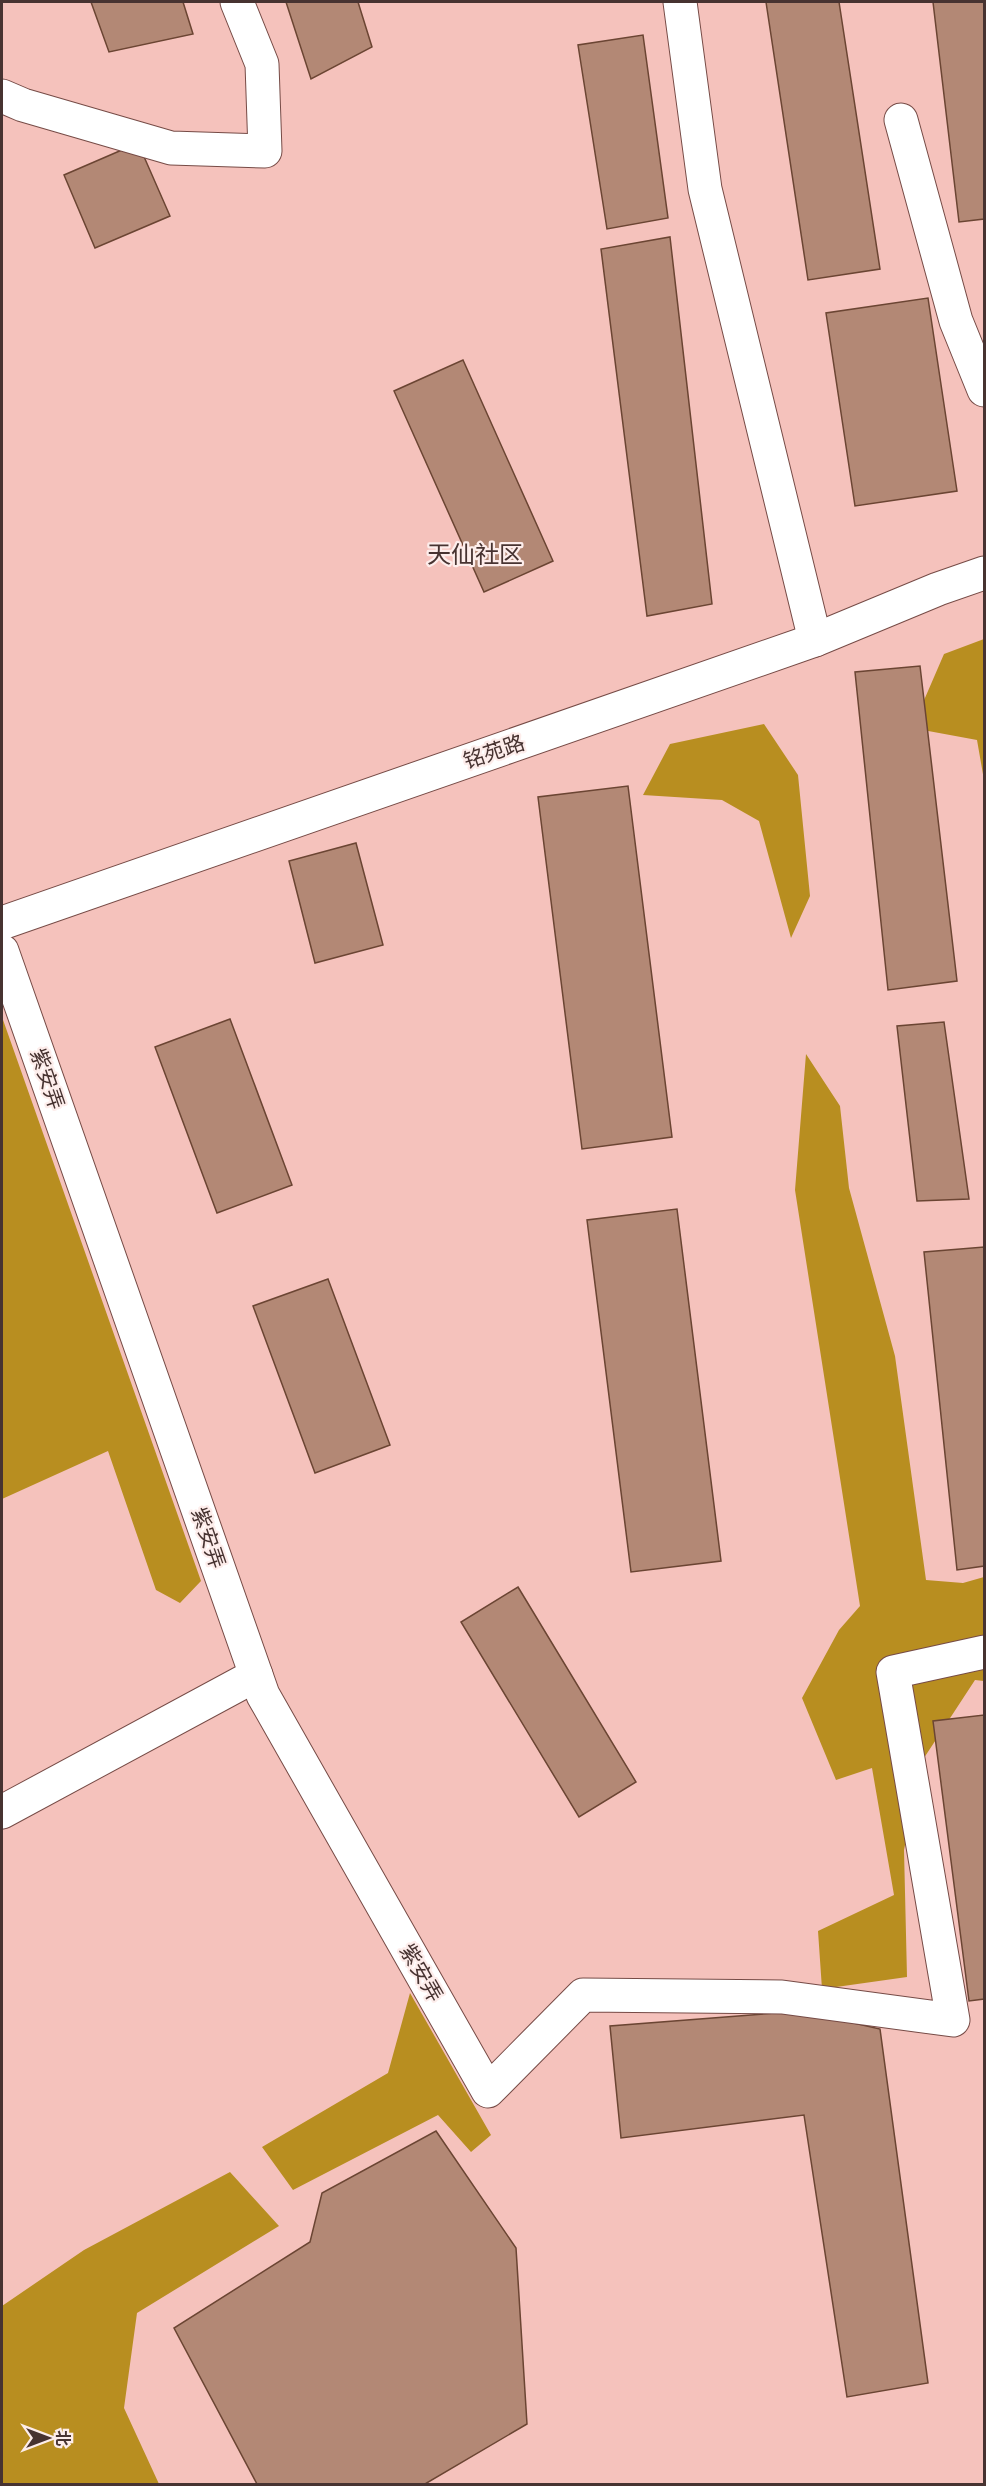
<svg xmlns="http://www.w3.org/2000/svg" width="986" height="2486" font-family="'Source Sans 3','Noto Sans SC',sans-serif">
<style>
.forest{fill:#b88e20}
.building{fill:#b38875;stroke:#6b4533;stroke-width:1.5}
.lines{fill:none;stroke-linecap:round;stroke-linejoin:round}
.minor-casing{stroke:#764b46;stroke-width:35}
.minor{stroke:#fff;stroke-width:33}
.labels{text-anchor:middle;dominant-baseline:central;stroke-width:4.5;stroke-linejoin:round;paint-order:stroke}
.street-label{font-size:21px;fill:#473331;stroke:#fdedeb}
.quarter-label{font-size:24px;fill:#473331;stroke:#fdedeb}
</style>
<rect width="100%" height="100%" fill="#f5c2bc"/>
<g class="forest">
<path d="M984 639V780L977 740 912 728 944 654Z"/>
<path d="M764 724 798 775 810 896 791 938 759 821 722 800 643 795 670 744Z"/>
<path d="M2 1017 201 1581 180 1603 156 1590 108 1451 2 1499Z"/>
<path d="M806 1054 840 1106 849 1188 895 1356 926 1580 963 1583 984 1577V1681L975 1680 922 1761 904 1850 907 1977 822 1989 818 1931 894 1895 872 1768 836 1780 802 1698 839 1630 860 1606 795 1190Z"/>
<path d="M410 1993 491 2135 471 2152 438 2115 293 2190 262 2147 388 2073Z"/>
<path d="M230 2172 279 2226 137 2313 124 2408 159 2484H2V2306L84 2250Z"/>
</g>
<g class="building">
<path d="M91 2H183L193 34 109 52Z"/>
<path d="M286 2H358L372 47 311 79Z"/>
<path d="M766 2H839L880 269 808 280Z"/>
<path d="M933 2H984V219L959 222Z"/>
<path d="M643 35 668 218 607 229 578 45Z"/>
<path d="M138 143 170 216 95 248 64 175Z"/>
<path d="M670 237 712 604 647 616 601 249Z"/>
<path d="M928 298 957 491 855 506 826 313Z"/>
<path d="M463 360 553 561 484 592 394 391Z"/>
<path d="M920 666 957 981 888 990 855 672Z"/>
<path d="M628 786 672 1137 582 1149 538 797Z"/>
<path d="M356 843 383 945 315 963 289 861Z"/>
<path d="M230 1019 292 1185 217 1213 155 1047Z"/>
<path d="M944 1022 969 1199 917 1201 897 1026Z"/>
<path d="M677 1209 721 1561 631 1572 587 1220Z"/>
<path d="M984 1247V1566L957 1570 924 1252Z"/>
<path d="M328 1279 390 1445 315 1473 253 1306Z"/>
<path d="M518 1587 636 1782 579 1817 461 1622Z"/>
<path d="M984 1715V1999L969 2001 933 1721Z"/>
<path d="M801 2011 880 2029 928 2383 847 2397 804 2115 621 2138 610 2026Z"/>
<path d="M436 2131 516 2248 527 2424 425 2484H257L174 2328 310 2242 322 2193Z"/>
</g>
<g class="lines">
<defs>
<g id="minor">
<path d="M680 2 705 189 815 640"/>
<path d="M2 96 23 105 171 148 265 151 262 64 237 2"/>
<path d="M901 120 956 321 984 390"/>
<path d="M2 923 815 640 938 589 984 573"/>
<path d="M2 951 263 1695 488 2091 583 1995 782 1997 953 2020 893 1672 984 1652"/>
<path d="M2 1812 256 1675"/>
</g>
</defs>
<use href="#minor" class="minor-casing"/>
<use href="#minor" class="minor"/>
</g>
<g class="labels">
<g class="street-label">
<text transform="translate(494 752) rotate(-19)">铭苑路</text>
<text transform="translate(47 1079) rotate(71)">紫安弄</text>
<text transform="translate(208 1538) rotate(71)">紫安弄</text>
<text transform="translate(421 1973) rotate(60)">紫安弄</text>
</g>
<g class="quarter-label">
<text x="475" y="555">天仙社区</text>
</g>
</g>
<rect width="986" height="2486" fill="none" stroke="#473331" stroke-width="6"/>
<g transform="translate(48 2438) rotate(90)" stroke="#fdedeb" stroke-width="4.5" paint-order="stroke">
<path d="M0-4.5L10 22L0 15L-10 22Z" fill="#473331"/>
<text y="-9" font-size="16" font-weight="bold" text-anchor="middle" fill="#473331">北</text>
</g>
</svg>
